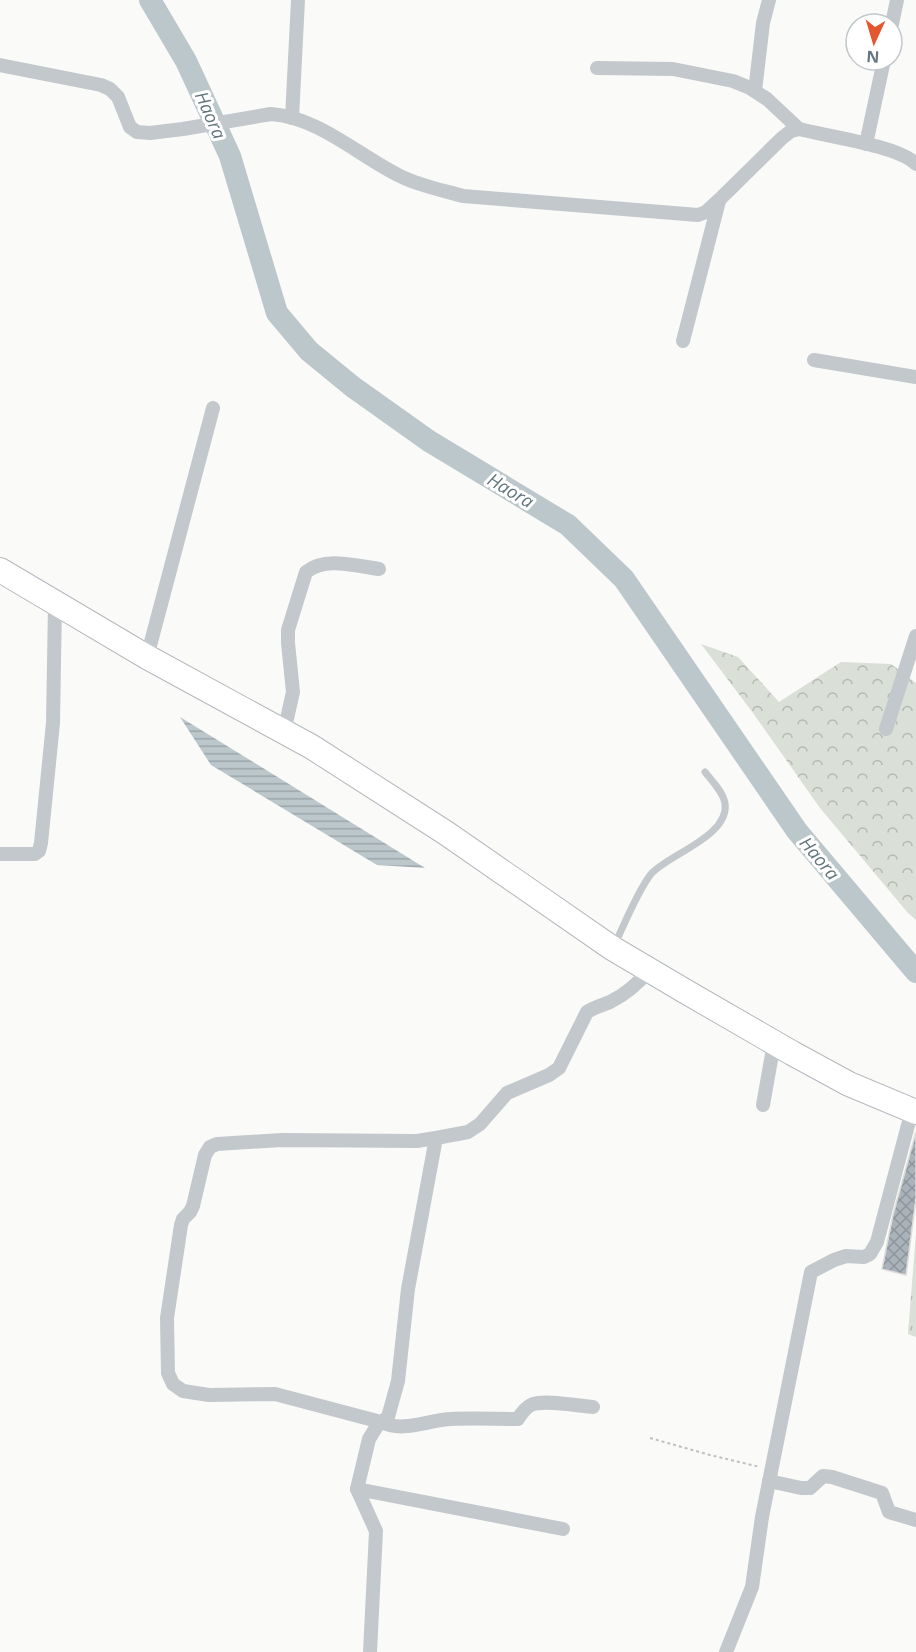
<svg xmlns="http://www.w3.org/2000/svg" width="916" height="1652" font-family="'Open Sans',sans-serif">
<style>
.grass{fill:url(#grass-tufts)}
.forest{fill:url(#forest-crowns)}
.water{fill:url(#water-rules)}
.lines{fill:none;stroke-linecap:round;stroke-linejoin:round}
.river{stroke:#bbc7cb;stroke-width:22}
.building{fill:url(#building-cross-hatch);stroke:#dcdcda;stroke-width:1.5}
.trunk-casing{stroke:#b4b9bd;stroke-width:26}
.path{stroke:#bbbfc2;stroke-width:2;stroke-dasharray:3 3;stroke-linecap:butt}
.service{stroke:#c3c8cc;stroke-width:7}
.minor{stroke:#c3c8cc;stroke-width:14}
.trunk{stroke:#fff;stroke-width:24}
.labels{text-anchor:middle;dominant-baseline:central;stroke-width:6;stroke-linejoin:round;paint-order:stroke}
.water-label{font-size:18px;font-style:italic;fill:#60757c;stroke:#fff}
</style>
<defs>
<pattern id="grass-tufts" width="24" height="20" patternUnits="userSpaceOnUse" patternTransform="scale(1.5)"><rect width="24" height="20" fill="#dadfd7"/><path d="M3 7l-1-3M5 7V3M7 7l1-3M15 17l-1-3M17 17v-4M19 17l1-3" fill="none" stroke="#b4b9b4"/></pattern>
<pattern id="forest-crowns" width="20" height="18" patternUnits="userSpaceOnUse" patternTransform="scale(1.5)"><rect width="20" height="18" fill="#dadfd7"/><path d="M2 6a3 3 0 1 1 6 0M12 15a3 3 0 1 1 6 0" fill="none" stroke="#b4b9b4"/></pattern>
<pattern id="water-rules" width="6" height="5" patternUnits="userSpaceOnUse" patternTransform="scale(1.5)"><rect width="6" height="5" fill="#bbc7cb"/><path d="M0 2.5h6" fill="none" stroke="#9ca6aa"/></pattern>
<pattern id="building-cross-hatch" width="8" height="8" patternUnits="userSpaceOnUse" patternTransform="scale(1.5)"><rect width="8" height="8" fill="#aab3b9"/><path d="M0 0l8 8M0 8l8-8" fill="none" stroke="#8e969c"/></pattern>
</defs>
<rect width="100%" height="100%" fill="#fafaf8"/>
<path class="grass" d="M916 1233V1337L908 1334Z"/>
<path class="forest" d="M701 644 738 657 779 702 841 662 891 664 916 683V920L908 913 820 808 753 713Z"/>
<path class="water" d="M180 717 425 868 377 865 211 765Z"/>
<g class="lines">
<path class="river" d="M150 0 186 61 230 156 277 313 309 351 353 387 429 441 568 525 624 579 797 831 916 972"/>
</g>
<path class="building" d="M916 1132V1198L906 1275 882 1269 893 1215Z"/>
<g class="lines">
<defs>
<path id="trunk" d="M0 570 147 657 312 747 446 833 612 948 683 990 792 1053 849 1084 916 1112"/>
</defs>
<use href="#trunk" class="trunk-casing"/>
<path class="path" d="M650 1438 710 1455 760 1467"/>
<path class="service" d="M615 944C625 923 637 892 651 874 669 854 730 836 725 803 723 792 712 781 705 772"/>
<g class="minor">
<path d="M892 24 897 0"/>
<path d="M0 65 101 85 110 89 118 97 130 127 137 132 150 133 183 129 271 114C318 117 359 156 400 176 420 186 442 190 463 196L698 215 706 212 719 200 782 138 791 131 799 129C826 136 899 146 916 164"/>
<path d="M597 68 673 69 733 81 750 88 767 99 799 129"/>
<path d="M755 91 763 23 769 0"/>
<path d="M292 118 298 0"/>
<path d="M866 144 884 60"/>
<path d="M683 341 719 201"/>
<path d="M814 360 916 377"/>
<path d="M147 657 213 408"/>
<path d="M886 729 916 636"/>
<path d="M284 732 293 692 288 643V630L306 572C325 556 356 566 379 569"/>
<path d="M0 854H35L39 851 41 843 53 723 55 603"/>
<path d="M763 1105 774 1043"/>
<path d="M436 1138 417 1141 282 1140 217 1144 210 1147 205 1155 193 1206 190 1212 183 1219 181 1225 167 1318 168 1373 173 1384 183 1391 209 1395 275 1394 381 1422C403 1433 428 1420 451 1419 473 1418 496 1419 518 1419 521 1414 525 1408 531 1405 543 1399 579 1406 593 1407"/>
<path d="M769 1481 801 1488H810L823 1476 832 1477 882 1493 889 1512 916 1520"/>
<path d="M357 1489 563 1529"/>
<path d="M370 1652 376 1531 357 1489 369 1439 377 1426 388 1417 398 1381 408 1289 436 1138 468 1132 480 1124 507 1093 549 1075 559 1068 587 1012C595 1007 603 1005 610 1002 626 994 638 984 649 970"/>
<path d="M726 1652 752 1587 762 1517 811 1272 834 1260 846 1256 864 1257 870 1254 877 1242 912 1110"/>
</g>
<use href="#trunk" class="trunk"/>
</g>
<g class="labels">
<g class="water-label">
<text transform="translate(211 115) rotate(66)">Haora</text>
<text transform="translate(511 490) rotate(31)">Haora</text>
<text transform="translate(820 858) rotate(50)">Haora</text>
</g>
</g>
<g transform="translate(874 42) rotate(184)"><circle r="28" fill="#ffffff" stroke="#c1c8cd" stroke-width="1.5"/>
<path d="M0-4.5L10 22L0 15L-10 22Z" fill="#e4572e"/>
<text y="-9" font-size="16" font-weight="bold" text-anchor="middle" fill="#657683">N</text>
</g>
</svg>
